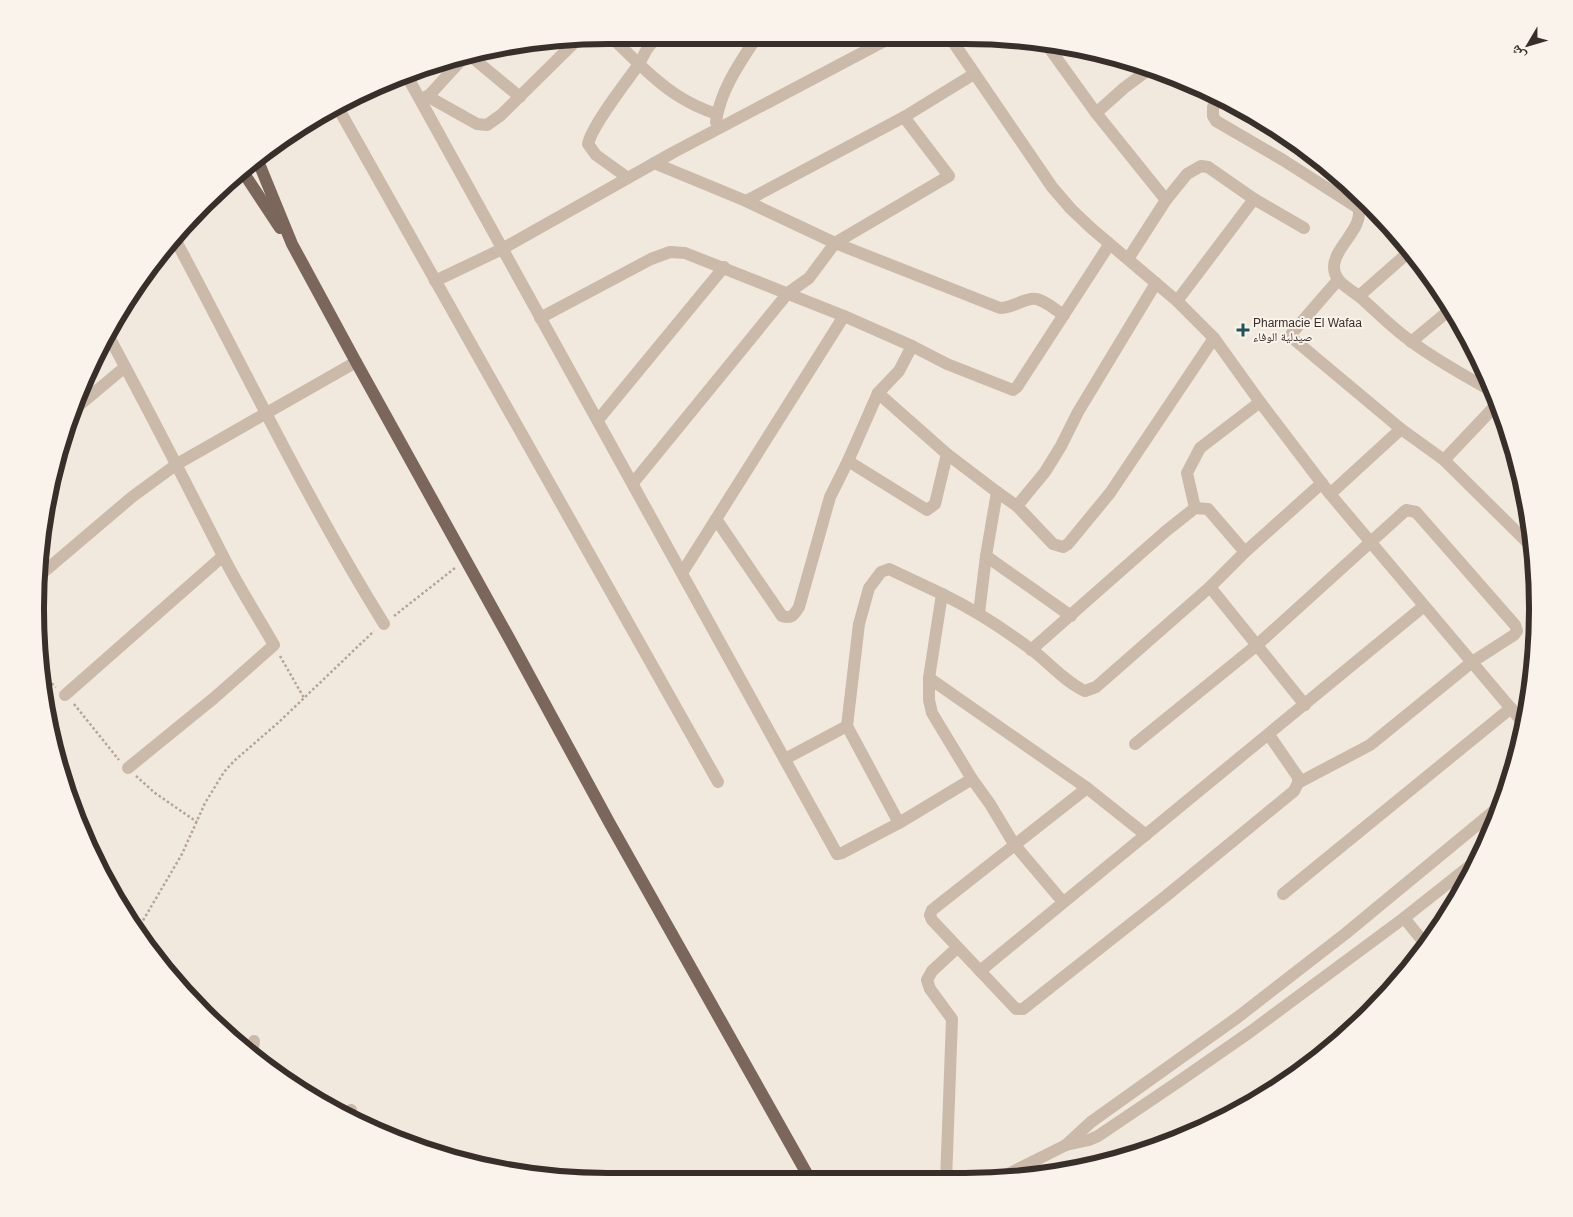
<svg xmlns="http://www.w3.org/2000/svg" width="1573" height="1217" font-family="Arial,'Noto Naskh Arabic',sans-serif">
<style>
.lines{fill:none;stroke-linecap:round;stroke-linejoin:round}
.path{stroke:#b6a494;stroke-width:2.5;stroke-dasharray:2.5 2.5;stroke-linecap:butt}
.minor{stroke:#cbbaaa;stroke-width:12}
.major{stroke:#7a665b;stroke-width:12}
.poi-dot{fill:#1f5459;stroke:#faf3eb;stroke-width:2}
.labels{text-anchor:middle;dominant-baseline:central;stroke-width:4;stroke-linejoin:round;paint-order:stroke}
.poi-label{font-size:12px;fill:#382f2a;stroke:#faf3eb;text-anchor:start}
.rim{fill:none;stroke:#382f2a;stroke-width:6}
</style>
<rect width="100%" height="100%" fill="#f2e9de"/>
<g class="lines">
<g class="path">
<path d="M394 616 455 568"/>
<path d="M280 656 304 698"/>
<path d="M44 677 56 687"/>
<path d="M74 704 119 760"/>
<path d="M136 776 155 793 197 822"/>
<path d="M138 929 182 854 205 803 224 772 234 761 279 722 374 631"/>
</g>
<g class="minor">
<path d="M609 35 639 64C627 81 592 125 588 144L596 155 628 178"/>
<path d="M658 35 647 49 639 64C663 87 685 104 717 114"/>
<path d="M863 36 870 48"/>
<path d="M949 36 1052 187 1071 209 1091 228 1177 301 1214 338 1260 402 1330 494 1524 724"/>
<path d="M1047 45 1096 113"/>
<path d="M468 54 520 97"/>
<path d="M1152 67 1124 88 1096 113 1166 200"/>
<path d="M407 76 837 854 842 853 899 823 972 779"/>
<path d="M427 96 477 124 487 125 501 115 578 39"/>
<path d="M1222 96 1213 107V116L1216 121 1283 160 1358 208C1365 227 1334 247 1334 267 1334 282 1350 289 1360 297 1377 312 1393 329 1412 342 1437 361 1466 376 1493 392"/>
<path d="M423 102 467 54"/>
<path d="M337 106 718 782"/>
<path d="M716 122C720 90 741 61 758 35"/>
<path d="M654 163 746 201 835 243 1000 308C1011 308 1020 301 1031 299 1042 297 1055 310 1064 315"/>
<path d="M746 201 904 117 974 74"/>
<path d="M175 239C244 368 307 500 384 624"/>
<path d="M1128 259 1166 200 1187 174 1201 166 1208 167 1254 199 1304 228"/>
<path d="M1338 280 1292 333 1291 337 1401 429 1444 460 1534 549"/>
<path d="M435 281 502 249 674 152 894 36"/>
<path d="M1359 296 1410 251"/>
<path d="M1177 301 1254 199"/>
<path d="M540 318 651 259 670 252 685 253 844 316 912 346 947 364 1013 390 1017 387 1109 245"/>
<path d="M107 333C147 407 185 481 223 556 238 586 257 615 274 645L214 698 128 768"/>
<path d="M1411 342 1452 308"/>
<path d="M878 393 947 454 997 492 986 556 979 613"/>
<path d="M76 408 125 367"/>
<path d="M598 420 724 267"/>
<path d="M1444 460 1498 403"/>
<path d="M848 461 927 510 935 504 947 454"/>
<path d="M633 483 788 293 809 278 835 243 949 176 904 117"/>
<path d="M997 492 1017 506 1053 544 1063 547 1068 544 1110 493 1214 338"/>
<path d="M1330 494 1401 429"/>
<path d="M1017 506 1045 472 1061 446 1078 412 1156 283"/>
<path d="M1195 508 1187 473 1200 448 1260 402"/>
<path d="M716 519 782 616C792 619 794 615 799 607L830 497 848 461 878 393 899 371 912 346"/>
<path d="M1245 552 1322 483"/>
<path d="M986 556 1071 616"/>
<path d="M682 573 844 316"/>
<path d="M39 576 132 497 177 464 356 362"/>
<path d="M1210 587 1305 705"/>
<path d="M942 594C975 610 1007 631 1036 653 1052 666 1067 683 1085 691L1096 687 1210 587 1245 552 1208 509 1195 508 1166 531 1031 650"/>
<path d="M65 695 223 556"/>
<path d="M1135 744 1257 645 1406 510 1416 512 1515 625 1517 631 1514 635 1472 662 1370 745 1298 783"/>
<path d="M785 759 847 726"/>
<path d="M899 823 847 726 859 624 869 588 881 572 889 569 942 594 929 678"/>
<path d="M1146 835 1087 788 932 910 930 915 932 920 1016 1009H1023L1166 896 1294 791 1298 783V777L1269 735"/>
<path d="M1283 894 1511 708"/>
<path d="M1063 902 1014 844 990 804 972 779 932 713 929 700V678L1087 788"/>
<path d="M1404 918 1427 946"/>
<path d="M980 971 1424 606"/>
<path d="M252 1054 254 1041"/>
<path d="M350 1118 351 1110"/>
<path d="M1066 1145 1091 1122 1238 1017 1345 934 1500 806"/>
<path d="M946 1181 952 1019 930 989 927 980 932 971 957 948"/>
<path d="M994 1181 1066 1145 1089 1140 1098 1136 1178 1082 1250 1032 1404 918 1481 857"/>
</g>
<g class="major">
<path d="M258 161 292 244 356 362 509 638 609 822 811 1181"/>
<path d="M243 172 280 228"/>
</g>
</g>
<path class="poi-dot" d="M1240.5 322.5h5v5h5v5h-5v5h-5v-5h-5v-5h5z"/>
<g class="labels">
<g class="poi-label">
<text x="1253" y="323">Pharmacie El Wafaa<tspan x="1253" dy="14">صيدلية الوفاء</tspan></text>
</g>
</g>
<path d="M0 0H1573V1217H0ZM608 44H965A564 564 0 0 1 1529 608V609A564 564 0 0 1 965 1173H608A564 564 0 0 1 44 609V608A564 564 0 0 1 608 44Z" fill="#faf3eb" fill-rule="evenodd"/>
<path class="rim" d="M608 44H965A564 564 0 0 1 1529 608V609A564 564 0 0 1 965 1173H608A564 564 0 0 1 44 609V608A564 564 0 0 1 608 44Z"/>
<g transform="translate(1528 45) rotate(232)" stroke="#faf3eb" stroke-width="4" paint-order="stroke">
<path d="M0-4L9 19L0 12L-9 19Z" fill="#382f2a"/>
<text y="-8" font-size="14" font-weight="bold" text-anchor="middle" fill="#382f2a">ش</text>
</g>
</svg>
